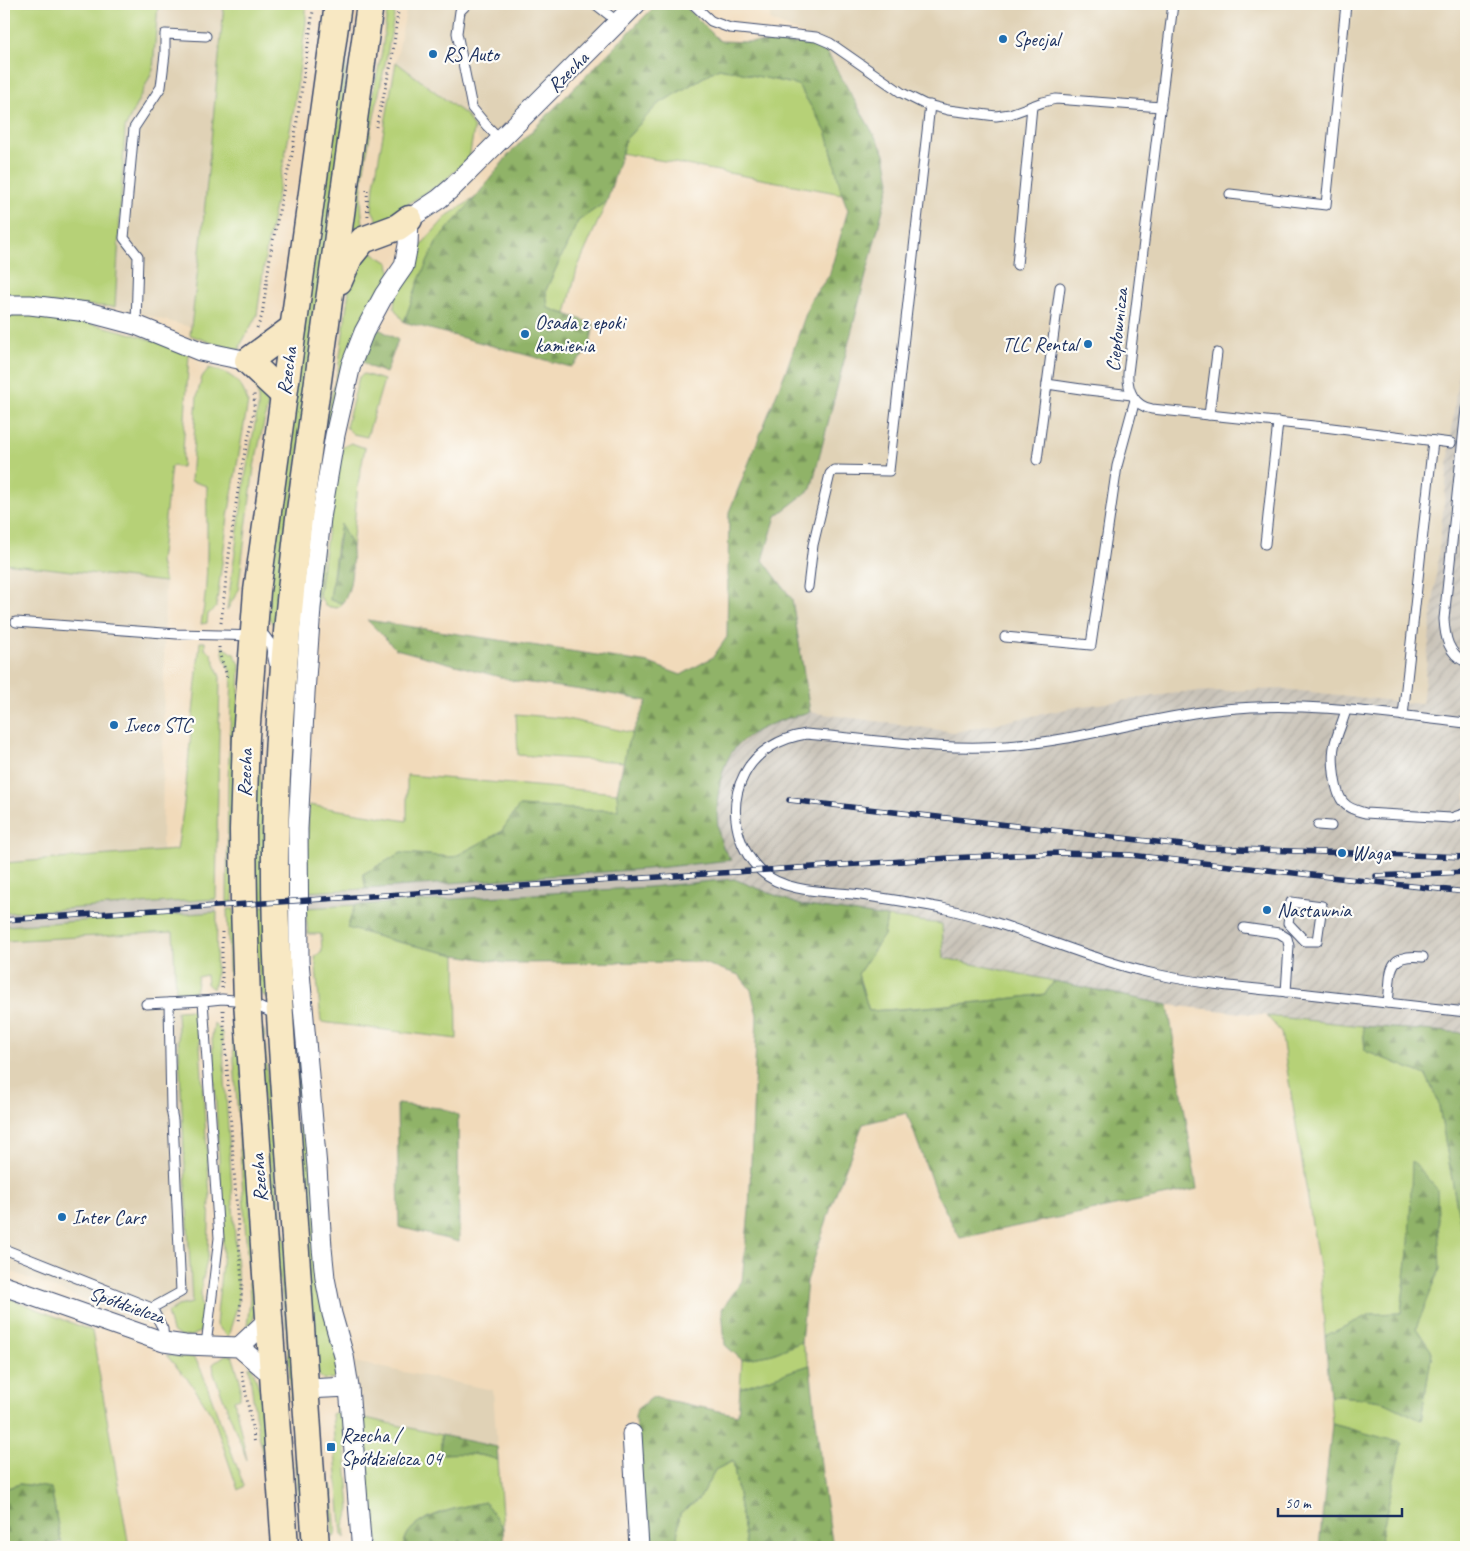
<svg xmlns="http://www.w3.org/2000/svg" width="1470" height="1551" font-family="Caveat,sans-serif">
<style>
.built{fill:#e0d2b6}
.industrial{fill:url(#industrial-furrows)}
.railway{fill:#c9c3b8}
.green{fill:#b6d177;stroke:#68806a}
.forest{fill:url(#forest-firs);stroke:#567163}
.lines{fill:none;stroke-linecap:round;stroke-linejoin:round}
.lane-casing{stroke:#3b496c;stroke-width:11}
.street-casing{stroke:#3b496c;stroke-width:21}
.secondary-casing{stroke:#3b496c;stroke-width:29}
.path{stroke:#3b496c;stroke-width:3;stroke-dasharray:1 4;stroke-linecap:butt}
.lane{stroke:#fff;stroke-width:9}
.street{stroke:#fff;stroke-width:19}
.secondary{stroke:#f8e8c3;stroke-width:26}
.rail-casing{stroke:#1b2f5e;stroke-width:5.5}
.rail{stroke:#fdfcf7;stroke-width:4;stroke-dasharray:11;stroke-linecap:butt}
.poi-dot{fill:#1f6fb2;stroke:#fdfcf7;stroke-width:2}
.labels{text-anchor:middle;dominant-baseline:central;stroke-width:4.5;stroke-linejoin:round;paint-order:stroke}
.poi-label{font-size:20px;fill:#1b2f5e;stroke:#fdfcf7;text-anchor:start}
.street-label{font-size:20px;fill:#1b2f5e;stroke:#fdfcf7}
</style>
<defs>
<pattern id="industrial-furrows" width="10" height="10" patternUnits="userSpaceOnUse" patternTransform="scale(1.25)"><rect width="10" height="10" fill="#c9c3b8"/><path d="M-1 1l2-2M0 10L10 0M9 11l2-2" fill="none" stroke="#aca8a1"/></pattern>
<pattern id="forest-firs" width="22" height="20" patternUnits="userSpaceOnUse" patternTransform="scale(1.25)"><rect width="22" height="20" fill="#90b368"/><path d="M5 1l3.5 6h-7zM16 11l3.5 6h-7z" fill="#759259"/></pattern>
</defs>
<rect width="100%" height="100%" fill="#fdfcf7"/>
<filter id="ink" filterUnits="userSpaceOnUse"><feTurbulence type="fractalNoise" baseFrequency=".02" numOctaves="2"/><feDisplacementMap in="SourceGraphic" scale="10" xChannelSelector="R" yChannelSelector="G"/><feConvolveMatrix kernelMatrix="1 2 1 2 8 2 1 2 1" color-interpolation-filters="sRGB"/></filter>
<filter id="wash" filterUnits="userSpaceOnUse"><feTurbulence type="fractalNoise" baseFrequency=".0096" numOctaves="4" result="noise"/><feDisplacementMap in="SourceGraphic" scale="20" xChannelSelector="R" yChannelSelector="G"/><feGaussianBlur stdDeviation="1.12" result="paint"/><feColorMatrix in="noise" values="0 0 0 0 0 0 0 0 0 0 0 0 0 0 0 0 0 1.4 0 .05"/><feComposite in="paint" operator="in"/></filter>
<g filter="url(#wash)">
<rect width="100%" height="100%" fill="#f1daba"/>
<g class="built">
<path d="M158 4H224L202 235 190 327 115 307 125 128 153 70Z"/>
<path d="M409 4H621L482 147 467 116 396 62 407 6Z"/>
<path d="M771 4H1466V300L1422 704 1284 689 1183 692 1076 707 955 732 810 712 792 599 763 560 776 516 811 489 885 154 822 43 770 20Z"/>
<path d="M4 563 165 582 162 851 4 863Z"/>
<path d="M173 932 192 1303 178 1306 146 1325 15 1273 4 1270V941Z"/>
<path d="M354 1362 493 1390 497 1447 361 1417Z"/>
</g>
<path class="industrial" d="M1466 300V1033L1363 1026 1168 1005 944 958 942 924 800 905 734 879 731 860 723 847 718 828 717 801 724 766 735 748 755 732 776 722 796 715 810 712 955 732 1076 707 1183 692 1284 689 1422 704Z"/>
<g class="railway">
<path d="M731 860 734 879 649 887 305 908V892L429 885 647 869Z"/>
<path d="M216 899 217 912 4 926V913Z"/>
</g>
<g class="green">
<path d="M4 4H158L153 70 125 128 115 307 4 300Z"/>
<path d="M224 4H306V23L293 115 266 252 257 315 240 346V350L212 343 190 335 202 235Z"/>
<path d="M347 4H352L347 44 342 144 275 628 268 616 274 537Z"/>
<path d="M388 4H396C390 45 380 86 372 127 365 161 357 195 364 229L351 231 358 162 382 51Z"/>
<path d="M396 62 467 116 474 129 469 159 438 186 407 204 394 217 381 227 372 210 374 185Z"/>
<path d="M719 68 798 85 827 133 842 194 621 153 626 139 657 105Z"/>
<path d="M475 198 437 241 419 280 404 322 394 308 395 298 414 268 422 244 448 215Z"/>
<path d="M607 201 577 269 566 314 548 308 546 290 578 221Z"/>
<path d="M370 251 389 263 391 272 334 413 292 898 285 899 290 690 322 432 338 370 351 275Z"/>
<path d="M7 313C67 316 133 330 189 354L182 467 171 466 160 562 165 582 4 563V316Z"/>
<path d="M209 368C231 373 241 380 248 402L228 517 216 608 208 614 207 623 201 624C210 579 206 531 207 486L191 481 197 396 202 377Z"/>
<path d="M364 374 384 380 367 437 353 434 346 427 359 377Z"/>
<path d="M253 379 266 392 269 400 254 467 238 591 227 610 246 472 258 408V394Z"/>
<path d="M351 443 365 448 358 484 352 548 341 525 337 543 330 600 342 603 337 608 325 606 319 594 337 461 343 447Z"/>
<path d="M200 642H205V649L211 653 220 677 216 899 4 913V863L177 850 184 804Z"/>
<path d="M222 646 234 654 240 664 233 902H227L228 783 232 675 224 658Z"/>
<path d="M265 652 259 759 266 852 267 900 253 901 254 763Z"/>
<path d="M516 714 562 718 633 733 627 745 624 762 518 755Z"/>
<path d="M407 775 617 793 619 810H593L519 806 501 832 454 857 401 853 363 874 366 889 305 892 309 805 407 821Z"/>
<path d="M285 904H293L337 1354 338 1374 332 1380 323 1379 318 1375 312 1343Z"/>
<path d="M355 905 348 928 390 940 456 955 457 1039 321 1022 315 956 322 952 321 934H308L305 908Z"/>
<path d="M253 906H267V999L260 992Z"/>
<path d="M227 909H234L235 984 230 989Z"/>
<path d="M217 912 216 976 213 989 207 984 206 975 198 977 195 992H176L173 932 4 941V926Z"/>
<path d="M887 917 942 924 944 958 1054 981 1045 994C987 1002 928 1007 869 1011L858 974 884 935Z"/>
<path d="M192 1010 198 1015 210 1197 208 1255 201 1288V1305L205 1315 204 1330 192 1336 181 1337 172 1331 167 1313 178 1306 192 1303 177 1011Z"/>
<path d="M231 1015 238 1021 257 1309 252 1322 247 1327 250 1298Z"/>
<path d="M1267 1016 1363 1026 1365 1051 1426 1075 1438 1101 1455 1196 1466 1253V1547H1379L1401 1443 1332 1424 1330 1396 1353 1397 1382 1401 1421 1420 1432 1352 1416 1328 1440 1269 1409 1243 1401 1313 1371 1314 1325 1336 1320 1273 1281 1032Z"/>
<path d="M214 1023 222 1033 239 1300 228 1337 216 1325 223 1252 222 1212 212 1037Z"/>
<path d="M259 1028H262L264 1032 273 1162 286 1245 307 1541H301L286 1320 271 1225Z"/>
<path d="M4 1296 92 1331 129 1547H62L51 1488 20 1484 4 1489Z"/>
<path d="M801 1342 810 1365 740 1388 742 1360 773 1354Z"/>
<path d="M166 1355 195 1358 202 1372 244 1486 238 1490 213 1416 191 1383Z"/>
<path d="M225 1355H232L240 1380V1398L234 1400 247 1460 214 1374 213 1364Z"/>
<path d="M249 1366 252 1367 265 1406 269 1488 255 1414Z"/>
<path d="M342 1410 350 1509 344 1525 345 1538 342 1534 341 1525 332 1414Z"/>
<path d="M361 1417 441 1435V1454C460 1453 480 1453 498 1460L503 1528 485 1502C462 1507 403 1516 404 1547H378L374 1517 368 1510 360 1424Z"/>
<path d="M733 1461 746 1547H676L680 1513 700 1498 715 1470Z"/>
<path d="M329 1485H332L336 1534 333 1538Z"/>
</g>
<g class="forest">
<path d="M667 4 686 7 720 41 810 44 828 54 885 154 890 182 811 489 776 516 763 560 792 599 810 712C786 718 752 728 735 748 717 768 712 822 723 847 725 851 728 856 731 860L647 869 366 889 363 874 401 853 454 857 501 832 519 806 593 810H618L617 793 627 745 647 701 611 694 515 681 396 649 367 620 649 663 681 675 713 657 727 637 729 512 787 368 811 299 829 276 848 210 842 194 827 133 798 85 719 68 657 105 626 139 607 201 578 221 546 290 548 308 594 324 589 350 571 367 404 322 419 280 437 241 475 198 510 153 652 9Z"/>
<path d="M379 329 398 340 386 373 370 367 362 361 371 336Z"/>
<path d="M341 524C344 532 351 541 352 550 353 563 352 593 342 603L330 600Z"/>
<path d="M734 879 800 905 887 917 884 935 858 974 869 1011C928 1008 987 1002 1045 994L1054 981 1168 1005 1197 1189 960 1238 936 1193 907 1113 863 1124 834 1198 807 1281 801 1342 773 1354 742 1360 725 1345 722 1309 742 1281 749 1211 757 1015 751 990 739 975 700 962 506 963 456 955 390 940 347 928 355 905 649 887Z"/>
<path d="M1363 1026 1466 1033V1253L1455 1196 1438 1101 1426 1075 1365 1051Z"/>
<path d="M397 1104 441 1108 458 1115 459 1242 399 1227Z"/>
<path d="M1412 1161 1437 1189 1440 1269 1416 1328 1432 1352 1421 1420 1381 1401 1353 1397 1330 1396 1325 1336 1371 1314 1401 1313 1409 1243Z"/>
<path d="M810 1365 824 1492 833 1547H746L733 1461 715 1470 700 1498 680 1513 676 1547H644L635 1417 637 1409 653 1397 738 1415 740 1388Z"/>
<path d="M1332 1424 1402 1443 1379 1547H1319Z"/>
<path d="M441 1435 497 1447 498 1460C480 1453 460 1453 441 1454Z"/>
<path d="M20 1484 51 1488 61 1542 41 1547H4V1489Z"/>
<path d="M485 1502 503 1528 504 1547H404C403 1516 463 1507 485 1502Z"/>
</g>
</g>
<g filter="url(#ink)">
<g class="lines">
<defs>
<g id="lane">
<path d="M467 4 460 11 457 33 472 108 487 126 501 140"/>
<path d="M595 4 618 22"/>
<path d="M693 4 711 21 730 28 816 37 830 43 902 93 924 104 948 110 996 116 1010 114 1043 102 1056 99 1161 107"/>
<path d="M1173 4 1128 373C1127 390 1134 406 1152 409L1324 427 1451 443"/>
<path d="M1230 194 1326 205 1346 4"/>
<path d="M1017 265 1032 106"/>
<path d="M136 325 138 256 124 238 134 128 161 87 165 54V34L206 36"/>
<path d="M1047 384 1060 287"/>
<path d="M1466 409 1444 619C1445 637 1448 654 1466 662"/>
<path d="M1209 415 1217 353"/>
<path d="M1037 460 1047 384 1088 390 1132 395"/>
<path d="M1265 544 1278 422"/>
<path d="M808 587 813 545 830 474 834 470 889 471 930 105"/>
<path d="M16 622 177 634 265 636 270 643 274 663"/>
<path d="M1005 637 1091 645 1117 466 1135 400"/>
<path d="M1346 710C1343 721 1338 732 1335 743 1331 756 1334 793 1344 803 1349 809 1358 811 1365 813L1451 818 1466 813"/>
<path d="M1403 716 1433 441"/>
<path d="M1466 723C1387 714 1306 701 1225 709 1151 716 1080 741 1006 746 939 751 872 739 806 734 781 738 756 751 744 775 728 806 735 846 761 871 786 894 829 891 861 895 888 899 915 903 942 908 1015 924 1082 958 1155 974 1205 985 1257 989 1308 994 1361 1000 1414 1006 1466 1012"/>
<path d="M1318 825 1331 826"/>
<path d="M1291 902 1322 906 1317 941H1305L1288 923Z"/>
<path d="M1244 928 1279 933 1287 938 1289 946 1286 992"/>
<path d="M1388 1003C1392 973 1384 953 1423 957"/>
<path d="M146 1004 203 1001"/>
<path d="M4 1249 152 1308"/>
<path d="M164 1342 163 1329 152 1308 181 1292 173 1120 171 1109 169 1003"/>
<path d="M206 1345 219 1238 203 1001 222 999 247 1001 276 1015"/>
</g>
<g id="street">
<path d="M4 307 10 305H30L87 312 136 325 200 351 248 361"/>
<path d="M4 1286 164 1342 185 1345 239 1347 273 1376"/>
<path d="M239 1347 269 1319"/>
<path d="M306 1389 349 1387"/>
<path d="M632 1434 639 1547"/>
<path d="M361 1540 349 1387 344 1356 332 1314 325 1278 322 1248 317 1167 299 961 298 829 305 693 311 608 321 518 335 435 351 365 364 332 384 295 404 266 408 245 409 219 439 199 453 187 636 4"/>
</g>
<g id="secondary">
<path d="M339 281 350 256 363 240 398 227 409 219"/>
<path d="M284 395 248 361 293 328"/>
<path d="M285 1547 247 1001 244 904 243 830 246 736 257 591 338 4"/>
<path d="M316 1547C307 1420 299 1292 290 1165 283 1060 274 954 275 849 276 738 286 628 299 518L370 4"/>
</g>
</defs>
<use href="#lane" class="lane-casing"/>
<use href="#street" class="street-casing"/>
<use href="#secondary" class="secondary-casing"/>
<g class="path">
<path d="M376 127 392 60 399 4"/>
<path d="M367 190 368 217"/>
<path d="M257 328 262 316 271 250 284 187 292 155 314 4"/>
<path d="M221 623C227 571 233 518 242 466 246 443 256 418 254 394"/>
<path d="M219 647C219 659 227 669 227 681"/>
<path d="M222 932V989"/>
<path d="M223 1010 242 1285 239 1323"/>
<path d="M242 1371 255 1444"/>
</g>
<use href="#lane" class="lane"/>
<use href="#street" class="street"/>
<use href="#secondary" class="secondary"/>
<defs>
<g id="rail">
<path d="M789 800 1209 848 1466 857"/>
<path d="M1376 876 1466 872"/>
<path d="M4 920 949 858 1059 853 1130 855 1466 892"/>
</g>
</defs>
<use href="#rail" class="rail-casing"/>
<use href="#rail" class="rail"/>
</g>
</g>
<g class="poi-dot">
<circle cx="1003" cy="39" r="5"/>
<circle cx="433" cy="54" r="5"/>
<circle cx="525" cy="334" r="5"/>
<circle cx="1088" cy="344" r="5"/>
<circle cx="114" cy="725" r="5"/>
<circle cx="1342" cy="853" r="5"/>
<circle cx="1267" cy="910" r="5"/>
<circle cx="62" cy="1217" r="5"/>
<rect x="326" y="1442" width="10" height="10" rx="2.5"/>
</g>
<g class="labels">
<g class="poi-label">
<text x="1013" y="39">Specjal</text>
<text x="443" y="54">RS Auto</text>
<text x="535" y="322">Osada z epoki<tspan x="535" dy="23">kamienia</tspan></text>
<text x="1078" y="344" text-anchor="end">TLC Rental</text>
<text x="124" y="725">Iveco STC</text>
<text x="1352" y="853">Waga</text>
<text x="1277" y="910">Nastawnia</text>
<text x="72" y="1217">Inter Cars</text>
<text x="341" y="1435">Rzecha /<tspan x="341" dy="23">Spółdzielcza 04</tspan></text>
</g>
<g class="street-label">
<text transform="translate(568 72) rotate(-45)">Rzecha</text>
<text transform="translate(1117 330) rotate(-84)">Ciepłownicza</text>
<text transform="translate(287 371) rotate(-82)">Rzecha</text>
<text transform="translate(245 773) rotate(-88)">Rzecha</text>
<text transform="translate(259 1178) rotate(-94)">Rzecha</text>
<text transform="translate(127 1305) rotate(19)">Spółdzielcza</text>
</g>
</g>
<rect width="1470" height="1551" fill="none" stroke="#fdfcf7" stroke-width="20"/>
<path d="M1278 1508v8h124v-8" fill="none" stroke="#1b2f5e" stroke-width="2.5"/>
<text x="1285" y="1508" font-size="15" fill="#1b2f5e" stroke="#fdfcf7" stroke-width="4" paint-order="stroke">50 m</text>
</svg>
